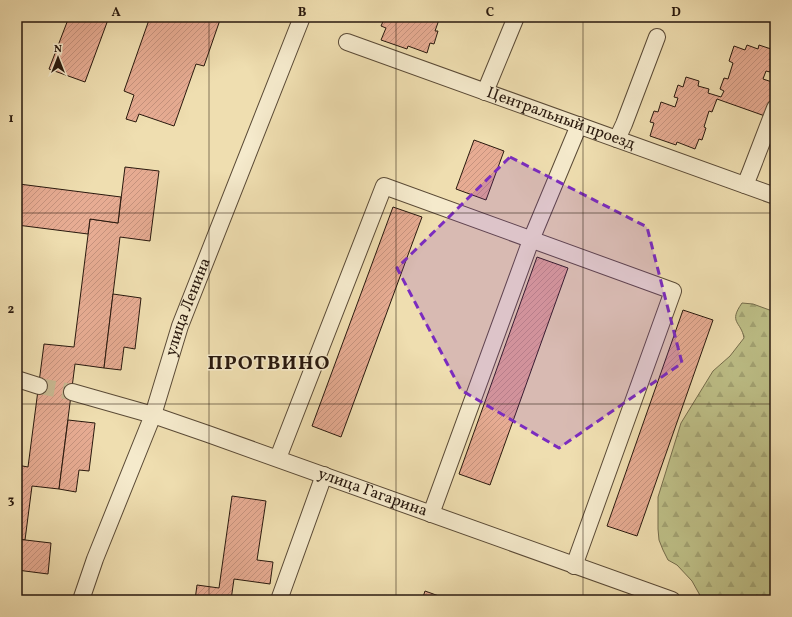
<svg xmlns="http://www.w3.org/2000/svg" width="792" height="617" font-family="Vollkorn,serif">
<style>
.forest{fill:url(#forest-firs);stroke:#746c4b}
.building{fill:url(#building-hatch);stroke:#29190e}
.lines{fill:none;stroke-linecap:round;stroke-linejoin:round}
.minor-tunnel{stroke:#c7b790;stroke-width:16;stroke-dasharray:16 8;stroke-linecap:butt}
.minor-casing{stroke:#5a4a36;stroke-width:18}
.minor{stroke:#f5eacc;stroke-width:16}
.marked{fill:#7b2cbf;fill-opacity:0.2;stroke:#7b2cbf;stroke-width:3;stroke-dasharray:8 5;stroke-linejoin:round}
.grid{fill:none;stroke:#29190e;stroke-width:1;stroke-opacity:0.55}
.labels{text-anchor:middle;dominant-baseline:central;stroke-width:3;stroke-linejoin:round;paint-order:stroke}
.street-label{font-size:16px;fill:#29190e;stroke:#f5eacc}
.district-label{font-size:20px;font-weight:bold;letter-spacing:1px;fill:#29190e;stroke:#f5eacc}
.neatline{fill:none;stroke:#29190e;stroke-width:1.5}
.grid-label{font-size:13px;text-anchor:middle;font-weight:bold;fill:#29190e}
</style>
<defs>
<pattern id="forest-firs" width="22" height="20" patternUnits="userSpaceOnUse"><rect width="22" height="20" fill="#bec088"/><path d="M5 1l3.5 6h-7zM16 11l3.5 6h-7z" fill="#a3a474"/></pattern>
<pattern id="building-hatch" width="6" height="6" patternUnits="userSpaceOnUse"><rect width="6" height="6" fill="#e7ac93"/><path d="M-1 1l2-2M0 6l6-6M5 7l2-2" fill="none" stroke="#c6937e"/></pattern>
</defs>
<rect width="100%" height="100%" fill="#efdeb0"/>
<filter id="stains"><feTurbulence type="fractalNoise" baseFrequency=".005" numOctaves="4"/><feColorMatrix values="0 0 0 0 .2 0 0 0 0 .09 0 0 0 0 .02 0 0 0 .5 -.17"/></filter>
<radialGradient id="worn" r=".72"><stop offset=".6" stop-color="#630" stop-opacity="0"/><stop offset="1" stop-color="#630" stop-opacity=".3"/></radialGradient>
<path class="forest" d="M742 303 753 304 775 312V600H765L757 595 742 600H705L702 599 692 581 677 565 668 560 663 550 659 540 658 529V497L681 423 713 371 730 356 744 338C741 321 728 323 742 303Z"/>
<g class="building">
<path d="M69 17H109L85 82 49 69Z"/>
<path d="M150 17H221L204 66 196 64 174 126 139 114 136 122 126 119 134 95 124 91Z"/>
<path d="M385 17H440L435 31H438L434 44 430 43 427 53 408 46 407 49 381 40 386 28 381 26Z"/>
<path d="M488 17H498L497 20Z"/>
<path d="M747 45 758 49 759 45 774 50 770 60 773 61 770 72 766 71 763 79 775 83 773 93 775 94V100L772 107 765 116 717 99 712 112 709 111 704 127 706 128 702 140 699 139 695 149 677 142 676 145 650 136 654 123 650 122 654 111 658 112 661 102 675 107 678 98 674 97 678 85 683 87 686 77 699 81 698 86 709 89 708 93 721 97 724 91 720 89 724 78 728 79 733 63 729 61 734 46 745 50Z"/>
<path d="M474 140 504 151 486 200 456 189Z"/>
<path d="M125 167 159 171 150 241 120 237 104 368 75 364 59 489 32 486 25 540 17 539V465L28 467 44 344 74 347 90 219 118 223Z"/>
<path d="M19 184 121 197 118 223 90 219 88 234 17 225V198Z"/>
<path d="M393 207 422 217 341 437 312 426Z"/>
<path d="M537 257 568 268 490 485 459 474Z"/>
<path d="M113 294 141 298 135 349 124 347 121 370 104 368Z"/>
<path d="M683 310 713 320 637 536 607 526Z"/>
<path d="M68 420 95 423 89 471 79 470 76 492 59 489Z"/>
<path d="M232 496 266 501 257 560 273 562 270 584 234 579 231 600H195L197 585 219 588Z"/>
<path d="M17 539 51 543 48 574 17 570Z"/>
<path d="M425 591 450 600H422Z"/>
</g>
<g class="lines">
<path class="minor-tunnel" d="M39 386 72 392"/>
<defs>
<g id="minor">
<path id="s1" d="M347 42 775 196"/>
<path d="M485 92 516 17"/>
<path d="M617 139 624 124 657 37"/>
<path d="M745 185 750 173 775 108"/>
<path d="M17 379 39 386"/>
<path id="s2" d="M72 392 153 415 208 434 672 600"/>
<path d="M278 458 384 186 673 291 574 566"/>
<path d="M431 514 531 240 579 125"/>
<path id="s3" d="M81 600 95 559 153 415 180 326 302 17"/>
<path d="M279 600 324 475"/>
</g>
</defs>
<use href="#minor" class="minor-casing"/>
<use href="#minor" class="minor"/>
</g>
<path class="marked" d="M510 157 647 227 682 363 559 448 461 390 397 268Z"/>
<path class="grid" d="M209 17V600M396 17V600M583 17V600M17 213H775M17 404H775"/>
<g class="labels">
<g class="street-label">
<text stroke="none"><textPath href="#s1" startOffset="227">Центральный проезд</textPath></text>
<text stroke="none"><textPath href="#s3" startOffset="312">улица Ленина</textPath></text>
<text stroke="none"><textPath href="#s2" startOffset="317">улица Гагарина</textPath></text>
</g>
<g class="district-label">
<text x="269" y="364">ПРОТВИНО</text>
</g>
</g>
<rect width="792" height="617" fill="none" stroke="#efdeb0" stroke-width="44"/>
<g transform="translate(58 58)" stroke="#f5eacc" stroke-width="3" paint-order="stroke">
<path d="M0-3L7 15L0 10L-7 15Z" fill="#29190e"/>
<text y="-6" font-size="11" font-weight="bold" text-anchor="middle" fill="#29190e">N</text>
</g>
<rect x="22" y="22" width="748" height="573" class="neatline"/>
<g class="grid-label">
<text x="116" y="16">A</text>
<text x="302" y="16">B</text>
<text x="490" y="16">C</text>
<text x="676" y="16">D</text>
<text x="11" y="122">1</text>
<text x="11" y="313">2</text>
<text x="11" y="504">3</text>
</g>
<rect width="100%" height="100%" filter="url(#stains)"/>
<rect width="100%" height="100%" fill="url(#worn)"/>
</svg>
